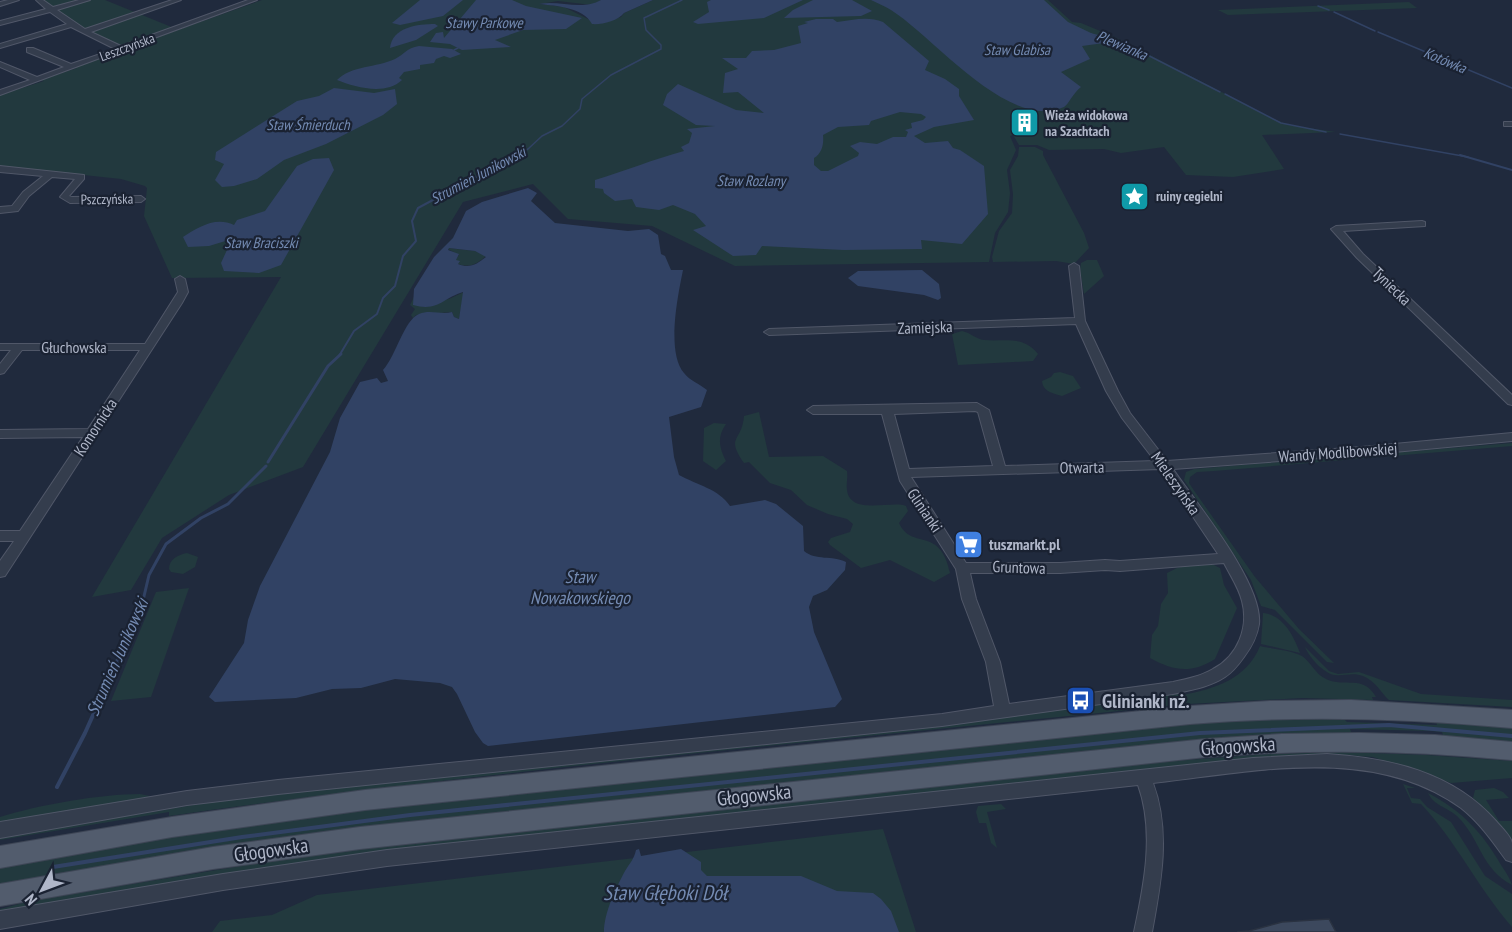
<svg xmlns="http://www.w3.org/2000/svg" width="1512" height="932" font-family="'PT Sans Narrow',sans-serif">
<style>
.green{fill:#22393e}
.water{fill:#314264;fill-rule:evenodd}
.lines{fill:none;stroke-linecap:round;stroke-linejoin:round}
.stream-far3{stroke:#314264;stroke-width:1.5}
.stream-far2{stroke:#314264;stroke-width:2}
.stream-far1{stroke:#314264;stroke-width:3}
.stream{stroke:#314264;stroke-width:4}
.building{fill:#3c485d;stroke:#2a3241;stroke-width:1.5}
.minor-casing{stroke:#505768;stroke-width:2}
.major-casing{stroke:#3e4656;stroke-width:2}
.minor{fill:#343d4d;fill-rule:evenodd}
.major{fill:#525c6d;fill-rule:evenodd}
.labels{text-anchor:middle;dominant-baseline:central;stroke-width:4.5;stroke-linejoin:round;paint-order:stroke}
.far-street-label{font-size:14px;fill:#b0b7c9;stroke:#1a2232}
.far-poi-label{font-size:14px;font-weight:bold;fill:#b0b7c9;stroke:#1a2232;text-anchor:start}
.far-water-label{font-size:15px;font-style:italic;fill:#748bb3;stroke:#1a2232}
.street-label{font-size:16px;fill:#b0b7c9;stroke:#1a2232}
.poi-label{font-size:16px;font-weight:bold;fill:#b0b7c9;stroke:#1a2232;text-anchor:start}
.water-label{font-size:18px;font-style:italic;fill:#748bb3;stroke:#1a2232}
.near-poi-label{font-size:20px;font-weight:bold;fill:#b0b7c9;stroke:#1a2232;text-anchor:start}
.near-street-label{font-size:20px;fill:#b0b7c9;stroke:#1a2232}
.near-water-label{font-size:21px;font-style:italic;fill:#748bb3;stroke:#1a2232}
</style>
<rect width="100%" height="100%" fill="#202a3d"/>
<g class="green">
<path d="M43 0H105L174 28 121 47 86 31Z"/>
<path d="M262 0H601L592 5 558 1 540 4 564 7 598 24 621 17 624 13 653 0H1048L1072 22 1081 23 1117 38 1274 119 1288 125 1336 132 1262 135 1284 169 1233 177 1186 175 1164 147 1121 153 1104 149 1049 150 1037 145H1019L1013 135 1010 136 1016 150 1007 170 1010 193 1008 212 995 233 989 262 735 266 652 226 568 219 533 184 463 202 303 467 229 495 162 538 131 590 92 597 281 277 172 278 144 216 147 188 145 186 121 179 0 166V95L44 81 41 80 77 68 74 67 126 50 124 49 148 40 152 42 155 41 152 39Z"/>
<path d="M1409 2 1417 8 1228 15 1218 10Z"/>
<path d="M1019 147H1035L1043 151V155L1084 233 1089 248 1074 264 1056 261 993 262 992 257 999 231 1012 213 1013 194 1010 170 1018 156Z"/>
<path d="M449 248 475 251 486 256C477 264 470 268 458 264L455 260 459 255 448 249Z"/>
<path d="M1087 260H1097L1104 276 1084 294 1080 269 1081 263Z"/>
<path d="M464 292 459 319 454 317 452 312 416 315 413 318 411 315 415 309 410 305 414 297V304L449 299Z"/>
<path d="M962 331C971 333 976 339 984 340 1005 342 1023 335 1038 354L1033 361 958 365 952 334Z"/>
<path d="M1060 372 1073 376 1081 388 1062 396C1053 393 1043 392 1042 381L1051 377 1054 373Z"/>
<path d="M759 412 769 457 823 456 847 471C848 478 846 484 847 490 850 516 892 500 906 506L908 511 899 523C912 551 940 525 950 573L934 582 890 560 861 568 830 545 828 542 831 538 850 532 853 524 847 519 828 514 807 505 791 490 770 483 749 462 744 463C725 436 742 442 744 416Z"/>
<path d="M714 423 726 424C717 437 719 447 726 461L716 470 703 461 704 428Z"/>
<path d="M1512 443V446L1214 471 1197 472 1190 477 1189 483 1195 492 1255 577 1299 629 1334 663 1327 662 1275 610 1261 606 1251 580 1184 480 1186 472 1194 469Z"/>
<path d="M187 553 198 557 195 567 183 574 171 572 169 569C169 559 178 555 187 553Z"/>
<path d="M1197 563H1210L1220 568 1224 585 1237 608 1215 659C1191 674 1174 671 1150 658L1152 635 1158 626 1161 604 1168 593 1167 573 1177 568Z"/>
<path d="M189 588 151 697 111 701 156 592Z"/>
<path d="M1263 613C1283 615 1293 635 1300 653L1261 644Z"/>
<path d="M1260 646C1272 649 1291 650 1302 656 1311 662 1315 674 1326 679 1345 688 1363 674 1376 697H1372L1373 700 1303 698 1187 704C848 739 507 768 169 816V812L0 840V837L242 797 921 728 1181 693 1183 695C1214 689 1247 679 1260 646Z"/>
<path d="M1305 647 1329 671 1338 674 1359 672 1421 694 1512 700V707L1389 700C1381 693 1376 681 1363 676 1353 672 1345 676 1335 675 1324 674 1309 657 1305 647Z"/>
<path d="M1342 717 1347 722 1437 725 1436 719 1512 726V744L1444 738 1442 732 1431 731 1350 729 1352 735 0 886V866L46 856 364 808 1213 720Z"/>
<path d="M1341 752 1426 755 1512 761V778L1451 783 1373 757 1343 755 1272 758 0 913V909L30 901 265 862 377 847 1173 761 1269 754Z"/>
<path d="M1403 784 1415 788H1407L1411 798 1420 799 1427 807 1451 822 1485 876 1512 894V927C1478 888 1456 841 1421 804L1412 803Z"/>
<path d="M1494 788 1503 792 1509 798 1486 800 1499 821H1512V841L1473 798 1475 790Z"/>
<path d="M1428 793C1461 810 1483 833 1501 865 1505 871 1510 878 1512 885 1481 869 1480 838 1457 816 1447 807 1434 806 1428 793Z"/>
<path d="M140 794 155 797 0 824V817C38 805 101 794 140 794Z"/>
<path d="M1001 804 1006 809 987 812 997 848 991 843 986 823H979L976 812 978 806Z"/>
<path d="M883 829 916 932H212L220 921 272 915 317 895Z"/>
</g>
<g class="water">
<path d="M420 0H463L443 16 400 25 392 23Z"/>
<path d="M476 0H512L526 6 582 18 566 29 523 30 495 40 511 47 462 50 450 44 430 42 436 33 443 32 444 38Z"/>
<path d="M601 0H653L624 13C618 21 601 25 592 24 583 7 556 6 539 4 559 0 582 11 601 0Z"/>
<path d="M711 0H803L764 18 698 24 693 22 709 12 707 2Z"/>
<path d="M813 0H852L872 11 861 16 784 18 793 10Z"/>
<path d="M871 0H1044L1068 22 1093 34 1104 43 1082 46 1090 59 1061 72 1081 87C1073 93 1068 105 1064 107 1009 132 934 37 891 10 885 6 877 3 871 0Z"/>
<path d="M816 19H833L837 22C853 20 868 16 883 22L929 61 925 70 945 79 959 89V96L974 120 934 127 914 136 925 143 948 141 953 148 960 150 984 166 988 214 962 244 921 240 922 249 844 250 762 246 756 255 733 256 693 230 706 226 695 214 673 205 659 210 636 207 632 199 615 201 604 193 603 189 595 188V180C625 171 654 159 684 151L681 147 689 143 692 133 687 129 715 126 696 125 663 105 667 94 678 84 736 110 764 113 738 92 723 93 725 73 738 69 722 58H746L752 51 774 50 801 43 798 26 808 23 804 22ZM900 112 921 114 926 117 923 120 911 123 912 128 905 130 908 132 906 137H893L877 144 860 142 850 146 859 153 858 156 828 171H821L814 165V158C822 153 824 144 823 135L838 127 869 125 871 121Z"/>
<path d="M435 24 438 26 416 40 390 48C392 27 418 24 435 24Z"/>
<path d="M419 46 452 49 461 54 450 58 444 56 436 59 434 63 420 65V69L404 72 399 78 402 80C385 96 355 87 337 80 352 65 376 68 395 59 405 54 406 48 419 46Z"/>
<path d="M334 88 374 93 395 89 397 104 383 115 326 144 284 160 257 179 234 186 222 187 215 180 224 164 215 160 216 152 297 101 319 96Z"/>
<path d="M329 158 334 170 281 265 259 273 224 271 221 263 232 239 209 246 188 247 183 237C198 227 216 216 234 225L237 220 265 211 297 166 313 159Z"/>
<path d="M528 188 537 193 531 201 555 223 628 231 649 229 658 235 661 254 665 256 671 270H683C678 295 666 352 684 373 690 381 700 384 707 390L701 407 669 417 674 457 679 475C697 485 719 489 730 506L765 500 776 504 803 526 804 551C816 561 832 555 846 562L845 570 827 590 813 596 809 607 814 632 842 699 835 707 488 746 483 743 475 732 457 694 452 687 440 683 395 679 361 688 332 689 296 698 215 702 209 697 244 643 248 620 260 586 330 452 340 418 360 382 377 378 381 383 388 381 383 370C396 356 404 320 419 314 430 309 441 315 452 312L454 317 459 319 463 292C443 298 438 312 413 305L414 289 434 257 453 238 466 211 482 202ZM449 248 475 251 486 257C477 264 470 269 458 264L460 261 456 260 459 254 448 250Z"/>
<path d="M922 270 939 284 941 298 938 300 924 295 858 286 848 278 858 271Z"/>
<path d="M639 849 641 856 681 849 701 862V870L707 876H801L837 891 873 893 881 899 891 911 899 932H604C604 913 616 888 625 871 630 863 634 859 636 850Z"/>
</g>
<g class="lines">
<g class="stream-far3">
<path d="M1318 6 1329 10"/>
<path d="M1334 12 1375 31"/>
<path d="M1378 32 1512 88"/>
<path d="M1091 34 1120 41 1220 92"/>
<path d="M454 50 458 48"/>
<path d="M1225 94 1281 123 1326 132"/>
<path d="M1340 134 1468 157"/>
<path d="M514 157 528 149 542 136 562 126 580 109 582 99 611 75 661 49V45L646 30 644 18 682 0"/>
</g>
<g class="stream-far2">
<path d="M1460 155 1512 170"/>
<path d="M339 356 354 331 377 314 383 298 395 286 403 256 416 241 412 221 418 208 517 155"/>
</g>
<g class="stream-far1">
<path d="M268 462 328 366 341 354"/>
<path d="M141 609 149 575 166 544 201 518 228 504 266 466"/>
</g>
<g class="stream">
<path d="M57 787 85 733 141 608"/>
<path d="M53 867 242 837 410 815 1200 733 1389 725 1512 736"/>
</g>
</g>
<path class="building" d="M1329 919 1336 932H1237L1249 931 1282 922Z"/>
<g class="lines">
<defs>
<g id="minor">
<path d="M8 0H19L0 6V2Z"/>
<path d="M36 0H43L53 7 79 0H90L57 10 85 29 172 0H181L91 32 121 46 248 0H257L0 95V90L30 80 0 67V62L37 77 64 67 27 52V48H33L71 64 115 49 71 27 0 48V44L67 24 50 12 0 25V21L46 9Z"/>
<rect x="1504" y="122" width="8" height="4"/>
<path d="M0 166 84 175V179L69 196 72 197 141 196 145 199 141 202 70 203 60 197 75 179 52 177 29 196 18 211 0 213V207L12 206 23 192 43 176 0 172Z"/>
<path d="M1422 221 1425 222V226L1343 231 1363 254 1512 395V405L1508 404 1357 258 1331 229 1336 226Z"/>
<path d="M1074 263 1079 266 1085 321 1118 391 1130 413 1167 461 1362 447 1512 433V441L1362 455 1173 469C1196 503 1263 583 1259 624 1257 637 1252 646 1244 657 1239 664 1233 672 1225 677 1210 687 1191 690 1173 694L942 726 278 794 187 805 0 838V822L187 791 278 780 942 714 994 706 986 662 962 599 956 569 900 481 882 414H813L807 410 813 406 977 403 989 410 1005 466 1155 461 1122 418 1106 391 1076 324 769 335 764 332 769 329 1075 318 1069 266ZM975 411 978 412 993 466 909 469 894 414ZM1161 469 1218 554 1120 561 1105 560 1060 563H966L911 477ZM1224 563C1230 575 1239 588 1242 601 1249 627 1238 656 1213 669 1201 676 1187 679 1173 682L1009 704 1000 662 976 599 970 573H1060L1105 570 1120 571Z"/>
<path d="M180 276 185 279 188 292 182 303 5 576 0 577V561L14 541H0V531H20L83 437 0 438V430L88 429 140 350H22L4 373 0 374V364L11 350H0V344H145L178 292 175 279Z"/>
<path d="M1327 754C1390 758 1453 772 1496 821 1501 827 1511 836 1512 843 1512 849 1512 856 1512 862L1506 860C1493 842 1479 822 1461 808 1372 744 1253 772 1153 783 1171 831 1161 883 1152 932H1134C1144 885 1155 832 1138 785L387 866 223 890 0 929V911L223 874 387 850 1253 758Z"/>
</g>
<g id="major">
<path d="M1351 700 1512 710V728C1404 718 1298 715 1190 724L365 810 172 837 0 868V846L172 817 365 790 1190 706 1270 701Z"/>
<path d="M1359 733 1435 735 1512 742V760C1410 750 1308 749 1206 757L360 849 213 869 0 906V884L213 847 360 827 1206 739 1282 734Z"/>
</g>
</defs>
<use href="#minor" class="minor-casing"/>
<use href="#major" class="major-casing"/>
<use href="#minor" class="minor"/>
<use href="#major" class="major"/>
</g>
<defs>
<symbol id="building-square" viewBox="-11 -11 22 22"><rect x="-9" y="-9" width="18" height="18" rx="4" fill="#0f9aa8" stroke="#1a2232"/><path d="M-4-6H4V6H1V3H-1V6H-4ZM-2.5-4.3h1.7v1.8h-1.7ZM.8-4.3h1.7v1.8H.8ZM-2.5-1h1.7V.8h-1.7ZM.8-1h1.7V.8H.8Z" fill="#fff"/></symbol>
<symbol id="sight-square" viewBox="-11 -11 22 22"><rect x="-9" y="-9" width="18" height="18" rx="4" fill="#0f9aa8" stroke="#1a2232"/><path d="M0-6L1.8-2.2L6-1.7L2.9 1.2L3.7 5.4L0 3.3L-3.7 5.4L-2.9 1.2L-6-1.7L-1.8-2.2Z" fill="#fff"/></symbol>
<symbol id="supermarket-square" viewBox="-11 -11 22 22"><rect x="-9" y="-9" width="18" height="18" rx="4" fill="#3f7fe0" stroke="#1a2232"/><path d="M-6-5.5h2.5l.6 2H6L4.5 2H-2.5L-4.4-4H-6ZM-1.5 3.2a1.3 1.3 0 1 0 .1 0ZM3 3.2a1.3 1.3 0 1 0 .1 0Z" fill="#fff"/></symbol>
<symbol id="bus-square" viewBox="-11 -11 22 22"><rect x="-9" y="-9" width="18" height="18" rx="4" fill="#1a4fb4" stroke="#1a2232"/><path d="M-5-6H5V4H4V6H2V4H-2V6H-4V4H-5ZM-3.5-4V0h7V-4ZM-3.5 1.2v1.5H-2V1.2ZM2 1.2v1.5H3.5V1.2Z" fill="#fff"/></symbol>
</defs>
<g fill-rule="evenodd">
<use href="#building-square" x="1008" y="106" width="33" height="33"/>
<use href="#sight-square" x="1118" y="180" width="33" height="33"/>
<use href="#supermarket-square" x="952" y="528" width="33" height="33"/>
<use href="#bus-square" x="1064" y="684" width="33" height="33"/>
</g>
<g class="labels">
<g class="far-street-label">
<text transform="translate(127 47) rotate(-20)">Leszczyńska</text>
<text transform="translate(107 199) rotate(-1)">Pszczyńska</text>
</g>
<g class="far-poi-label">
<text x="1045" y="115">Wieża widokowa<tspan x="1045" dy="16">na Szachtach</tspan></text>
<text x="1156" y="196">ruiny cegielni</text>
</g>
<g class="far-water-label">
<text x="484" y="22">Stawy Parkowe</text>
<text transform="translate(1122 45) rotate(23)">Plewianka</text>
<text x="1017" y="49">Staw Glabisa</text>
<text transform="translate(1445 60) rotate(23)">Kotówka</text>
<text x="308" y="124">Staw Śmierduch</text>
<text transform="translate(478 175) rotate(-28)">Strumień Junikowski</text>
<text x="751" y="180">Staw Rozlany</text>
<text x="261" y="242">Staw Braciszki</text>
</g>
<g class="street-label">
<text transform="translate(1392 286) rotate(44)">Tyniecka</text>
<text transform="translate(925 327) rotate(-2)">Zamiejska</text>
<text x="74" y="347">Głuchowska</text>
<text transform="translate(95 427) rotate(-57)">Komornicka</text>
<text transform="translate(1338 452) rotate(-4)">Wandy Modlibowskiej</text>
<text transform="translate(1082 467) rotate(-1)">Otwarta</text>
<text transform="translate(1176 483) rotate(55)">Mieleszyńska</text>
<text transform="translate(925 510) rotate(56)">Glinianki</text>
<text transform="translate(1019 567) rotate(2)">Gruntowa</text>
</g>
<g class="poi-label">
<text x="989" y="544">tuszmarkt.pl</text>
</g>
<g class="water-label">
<text x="580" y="576">Staw<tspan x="580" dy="21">Nowakowskiego</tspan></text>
<text transform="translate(117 657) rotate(-66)">Strumień Junikowski</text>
</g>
<g class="near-poi-label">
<text x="1102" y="701">Glinianki nż.</text>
</g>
<g class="near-street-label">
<text transform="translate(1238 746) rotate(-4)">Głogowska</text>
<text transform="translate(754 795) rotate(-6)">Głogowska</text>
<text transform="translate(271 850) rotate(-8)">Głogowska</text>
</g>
<g class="near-water-label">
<text x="665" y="892">Staw Głęboki Dół</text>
</g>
</g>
<g transform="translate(42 890) rotate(229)" stroke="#1a2232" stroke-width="4.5" paint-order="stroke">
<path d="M0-4.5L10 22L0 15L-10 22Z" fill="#b0b7c9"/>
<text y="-9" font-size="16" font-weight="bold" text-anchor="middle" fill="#b0b7c9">N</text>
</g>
</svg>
